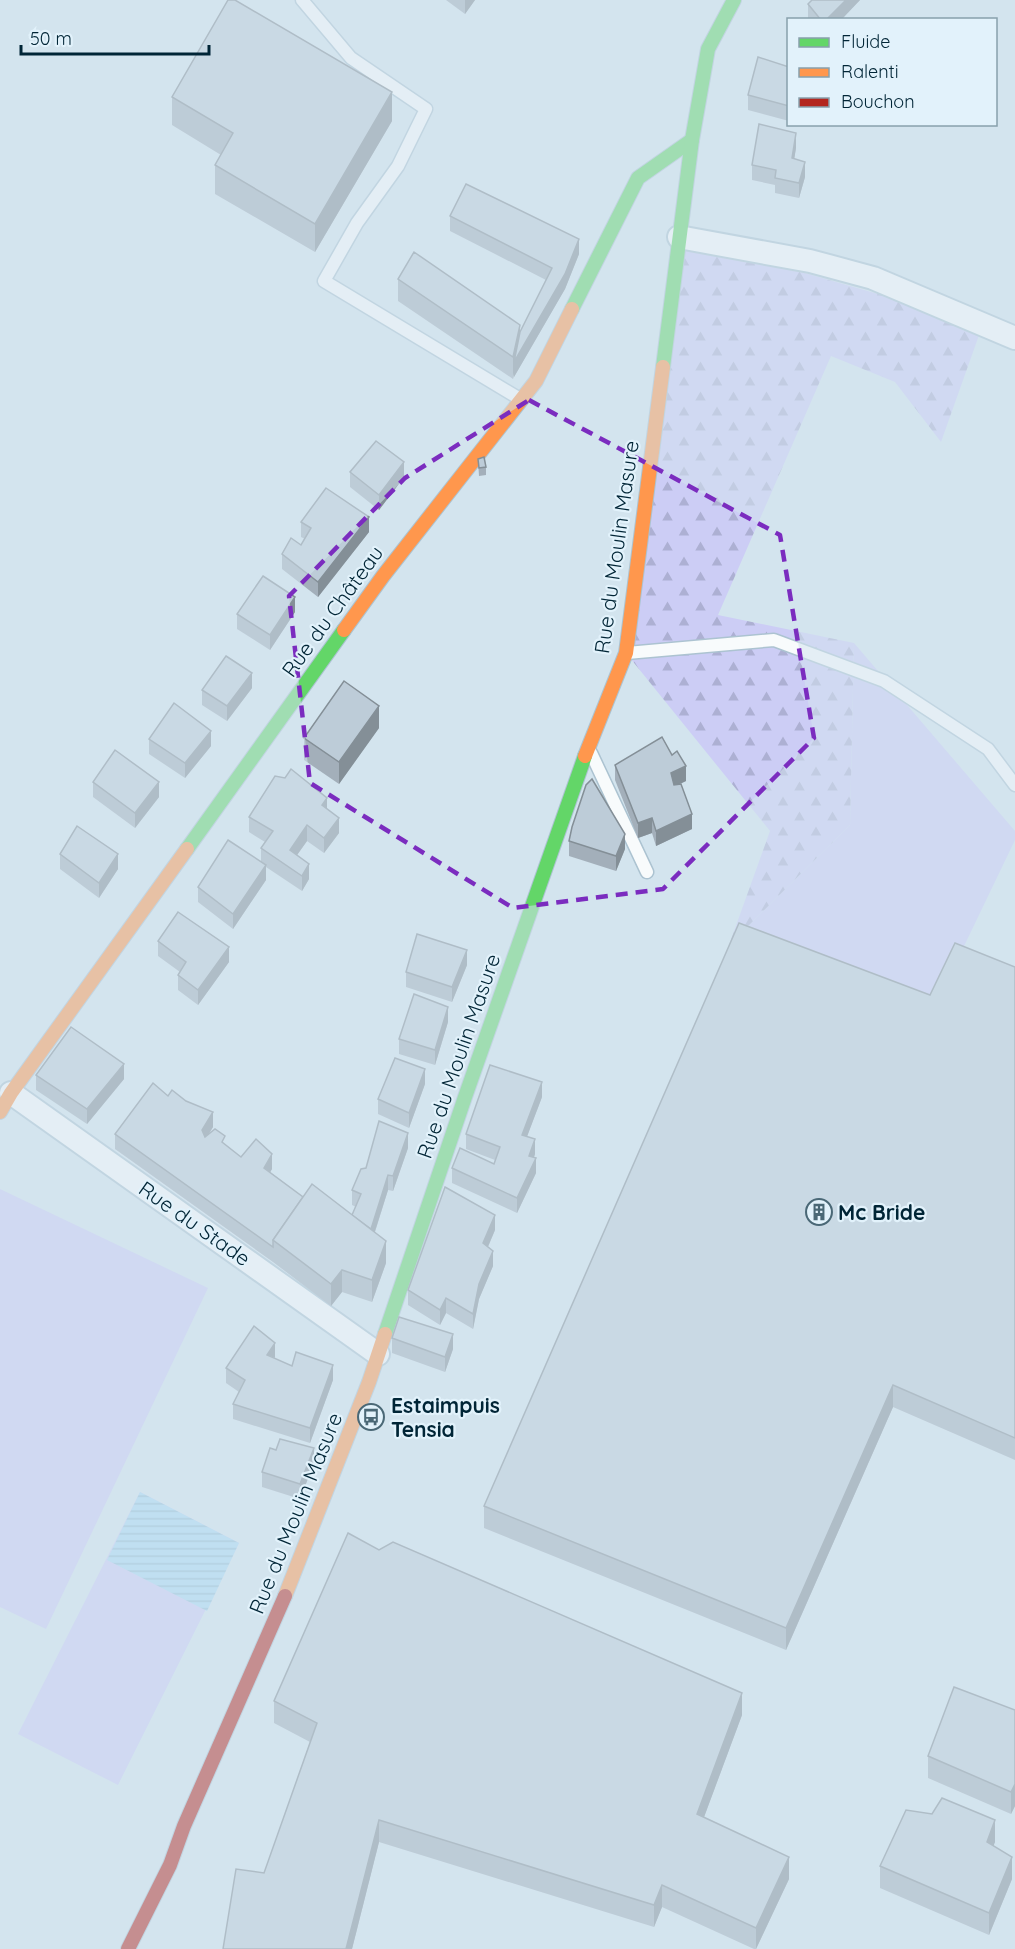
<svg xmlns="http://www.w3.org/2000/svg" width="1015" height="1949" font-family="Quicksand,sans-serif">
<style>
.grass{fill:#cccdf5}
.forest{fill:url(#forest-firs)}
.water{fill:url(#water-rules)}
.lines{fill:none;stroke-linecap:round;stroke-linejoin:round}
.lane-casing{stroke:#acc3d1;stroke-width:15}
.street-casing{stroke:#acc3d1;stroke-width:26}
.fast-casing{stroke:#acc3d1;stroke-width:16}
.slow-casing{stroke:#acc3d1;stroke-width:16}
.jam-casing{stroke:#acc3d1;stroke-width:16}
.lane{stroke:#f8fbfc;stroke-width:12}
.street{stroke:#f8fbfc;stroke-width:22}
.fast{stroke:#63d668;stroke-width:14}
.slow{stroke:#ff974d;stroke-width:14}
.jam{stroke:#b3261e;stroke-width:14}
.wall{fill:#a3afba}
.shaded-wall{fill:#848f97}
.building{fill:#bdccd8;stroke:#848f97;stroke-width:1.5}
.marked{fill:none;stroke:#7b2cbf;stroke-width:4.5;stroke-dasharray:12 8;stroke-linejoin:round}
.labels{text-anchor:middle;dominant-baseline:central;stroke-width:4.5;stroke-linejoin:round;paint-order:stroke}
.street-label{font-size:21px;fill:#002536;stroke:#e2f2fb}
.poi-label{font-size:21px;font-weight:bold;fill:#002536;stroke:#e2f2fb;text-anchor:start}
</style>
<defs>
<pattern id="forest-firs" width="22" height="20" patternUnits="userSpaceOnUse" patternTransform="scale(1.5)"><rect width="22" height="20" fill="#cccdf5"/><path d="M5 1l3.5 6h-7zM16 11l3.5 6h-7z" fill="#adb0d3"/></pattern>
<pattern id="water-rules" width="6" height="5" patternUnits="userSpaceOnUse" patternTransform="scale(1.5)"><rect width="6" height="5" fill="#a8d9f4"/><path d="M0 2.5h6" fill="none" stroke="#8fbad2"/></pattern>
</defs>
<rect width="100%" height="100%" fill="#d3e4ee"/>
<g class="grass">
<path d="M854 643 1015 831V840L930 1017 729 945 850 825Z"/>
<path d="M0 1189 208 1288 46 1629 0 1607Z"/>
<path d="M140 1492 239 1543 118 1785 18 1734Z"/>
</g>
<path class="forest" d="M679 237 983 324 941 442 895 382 831 356 718 615 854 643 850 825 729 945 770 831 626 653Z"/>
<path class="water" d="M140 1492 239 1543 207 1611 107 1560Z"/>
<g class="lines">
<defs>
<g id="lane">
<path d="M302 0 351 58 426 109 398 166 357 223 324 281 520 399"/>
<path d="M627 653 774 640 884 681 988 749 1015 785"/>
<path d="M591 753 647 872"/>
</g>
<g id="street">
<path d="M679 237 810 261 873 278 1015 338"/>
<path d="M11 1093 378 1354"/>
</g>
<g id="fast">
<path d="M572 309 638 178 692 140"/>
<path d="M663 367 692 140 708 49 734 0"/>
<path d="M187 849 344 630"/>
<path d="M385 1334 465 1097 585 756"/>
</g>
<g id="slow">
<path d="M344 630 383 576 536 381 572 309"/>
<path d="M585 756 626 653 663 367"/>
<path d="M0 1112 11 1093 187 849"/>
<path d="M285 1596 369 1382 385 1334"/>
</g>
<path id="jam" d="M128 1949 170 1865 184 1826 285 1596"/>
</defs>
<use href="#lane" class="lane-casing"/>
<use href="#street" class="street-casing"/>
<use href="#fast" class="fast-casing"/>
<use href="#slow" class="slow-casing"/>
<use href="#jam" class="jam-casing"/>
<use href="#lane" class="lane"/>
<use href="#street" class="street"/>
<use href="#fast" class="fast"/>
<use href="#slow" class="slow"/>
<use href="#jam" class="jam"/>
</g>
<g class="wall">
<path d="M446 0H475L465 14Z"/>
<path d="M812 0H860L841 20H808V4Z"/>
<path d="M789 67V121L748 110V95Z"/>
<path d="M172 97 392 121 315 252 215 194V165L221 155 172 125Z"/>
<path d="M796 148 794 159 805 177 799 198 775 193V185L752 180V165Z"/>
<path d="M450 216 579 254 565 289 514 377V373L513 379 398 301V279L520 332 546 280 450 231Z"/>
<path d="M478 459 486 467V475L479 476Z"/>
<path d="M350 472 404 477 379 510 350 487Z"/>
<path d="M301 522 369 532 318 597 282 569V554L301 545 305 539 301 537Z"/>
<path d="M295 612 270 650 237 629V614Z"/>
<path d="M252 688 227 721 202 705V690Z"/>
<path d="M379 728 339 784 304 760V738Z"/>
<path d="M149 739 211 746 185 778 149 754Z"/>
<path d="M615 765 686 781 678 785 692 829 656 846 652 833 638 838 615 780Z"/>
<path d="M93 782 159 797 135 828 93 797Z"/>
<path d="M327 810 339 833 324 853 307 841 297 855 309 879 302 891 266 867V880L233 929 198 902V887L261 862V848L265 842 249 832V817Z"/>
<path d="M569 841 625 849 616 871 569 856Z"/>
<path d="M60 854 118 869 99 898 60 869Z"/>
<path d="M158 941 229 962 198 1005 178 990V975L180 972 158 956Z"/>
<path d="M467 965 452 1002 406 987V972Z"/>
<path d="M1015 967V1460L893 1407 786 1650 484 1528V1506L930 995Z"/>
<path d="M448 1022 435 1065 399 1054V1039Z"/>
<path d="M36 1075 124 1079 87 1124 36 1090Z"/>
<path d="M425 1084 409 1128 378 1114V1099Z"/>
<path d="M168 1096 186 1101 213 1127 208 1135 225 1145 241 1157 272 1169 270 1172 303 1197 352 1215 356 1207 352 1205V1190L366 1168 408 1148 393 1191 388 1190 375 1232 386 1263 372 1302 342 1292 331 1306 273 1262 115 1149V1134Z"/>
<path d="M542 1097 527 1136 535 1154 534 1157 536 1173 517 1213 452 1183V1168L494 1164 495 1160 466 1149V1134Z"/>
<path d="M495 1230 488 1247 493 1266 479 1299 473 1329 446 1313 440 1325 408 1305V1290Z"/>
<path d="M392 1338 453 1349 445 1372 392 1353Z"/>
<path d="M274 1358 292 1366 333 1380 310 1443 233 1419V1404L239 1392 226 1383V1368Z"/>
<path d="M314 1463 300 1499 262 1487V1472Z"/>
<path d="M379 1550 742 1715 704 1817 789 1879 756 1949H754L662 1907 654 1927 379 1842 352 1949H223L264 1873 310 1742 274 1723V1701Z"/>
<path d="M1015 1710V1806L1011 1814 928 1778V1756Z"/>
<path d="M995 1842 993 1845 1012 1879 989 1935 880 1888V1866Z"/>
</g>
<g class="shaded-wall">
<path d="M465 0H475L465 14Z"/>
<path d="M846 0H860L841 20H826Z"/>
<path d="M392 92V121L315 252V224Z"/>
<path d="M796 133V148L792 173V158Z"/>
<path d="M805 162V177L799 198V183Z"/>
<path d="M579 239V254L565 289 514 377V373L513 379V357L520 325V347Z"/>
<path d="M404 462V477L379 510V495Z"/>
<path d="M369 517V532L318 597V582Z"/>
<path d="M295 597V612L270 650V635Z"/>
<path d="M252 673V688L227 721V706Z"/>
<path d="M379 706V728L339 784V762Z"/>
<path d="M211 731V746L185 778V763Z"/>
<path d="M686 766V781L671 788V773Z"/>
<path d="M159 782V797L135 828V813Z"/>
<path d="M327 798V813L322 805Z"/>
<path d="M692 814V829L656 846V831Z"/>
<path d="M339 818V833L324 853V838Z"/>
<path d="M652 818V833L638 838V823Z"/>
<path d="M307 825V841L290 865V850Z"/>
<path d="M625 834V849L616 871V856Z"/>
<path d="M118 854V869L99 898V883Z"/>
<path d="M309 864V879L302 891V876Z"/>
<path d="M266 865V880L233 929V914Z"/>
<path d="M229 947V962L198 1005V990Z"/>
<path d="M467 950V965L452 1002V987Z"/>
<path d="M448 1007V1022L435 1065V1050Z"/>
<path d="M124 1064V1079L87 1124V1109Z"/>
<path d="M425 1069V1084L409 1128V1113Z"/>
<path d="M542 1082V1097L522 1150V1135Z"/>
<path d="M213 1112V1127L202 1145V1130Z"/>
<path d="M408 1133V1148L393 1191V1176Z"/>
<path d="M535 1139V1154L529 1171V1156Z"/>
<path d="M272 1154V1169L264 1183V1168Z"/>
<path d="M536 1158V1173L517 1213V1198Z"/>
<path d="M388 1175V1190L369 1250V1235Z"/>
<path d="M495 1215V1230L483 1258V1243Z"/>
<path d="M386 1241V1263L372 1302V1280Z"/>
<path d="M493 1251V1266L479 1299 473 1329V1314L479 1284Z"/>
<path d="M342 1270V1292L331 1306V1284Z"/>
<path d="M446 1298V1313L440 1325V1310Z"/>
<path d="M453 1334V1349L445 1372V1357Z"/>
<path d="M275 1343V1358L267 1355Z"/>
<path d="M333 1365V1380L310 1443V1428Z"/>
<path d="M893 1385V1407L786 1650V1628Z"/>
<path d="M314 1448V1463L300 1499V1484Z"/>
<path d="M742 1693V1715L697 1836V1814Z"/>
<path d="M1015 1784V1806L1011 1814V1792Z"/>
<path d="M379 1820V1842L352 1949H346Z"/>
<path d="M995 1820V1842L987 1864V1842Z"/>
<path d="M789 1857V1879L756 1949V1928Z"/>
<path d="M1012 1857V1879L989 1935V1913Z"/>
<path d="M662 1885V1907L654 1927V1905Z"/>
</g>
<g class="building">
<path d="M228 0H235L392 92 315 224 215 165 233 133 172 97Z"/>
<path d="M812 0H846L826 20H821L808 4Z"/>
<path d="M758 57 789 67V106L748 95Z"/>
<path d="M759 124 796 133 792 158 805 162 799 183 775 178 776 170 752 165Z"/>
<path d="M466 184 579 239 565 274 514 362 520 332 552 268 450 216Z"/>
<path d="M414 252 520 325 513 357 398 279Z"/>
<path d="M376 441 404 462 379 495 350 472Z"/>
<path d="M484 457 486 467 479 468 478 459Z"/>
<path d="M326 488 369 517 318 582 282 554 291 538 301 545 311 528 301 522Z"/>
<path d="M263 576 295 597 270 635 237 614Z"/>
<path d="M226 656 252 673 227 706 202 690Z"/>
<path d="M344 681 379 706 339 762 304 738Z"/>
<path d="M174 703 211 731 185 763 149 739Z"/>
<path d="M662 737 672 755 677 751 686 766 671 773 674 785 681 784 692 814 656 831 652 818 638 823 615 765Z"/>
<path d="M115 750 159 782 135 813 93 782Z"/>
<path d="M291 769 327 798 322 805 339 818 324 838 307 825 290 850 309 864 302 876 261 848 273 831 249 817 275 776 285 778Z"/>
<path d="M592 779 625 834 616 856 569 841 572 827 586 785Z"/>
<path d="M77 826 118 854 99 883 60 854Z"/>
<path d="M228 840 266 865 233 914 198 887Z"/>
<path d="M178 912 229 947 198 990 178 975 186 962 158 941Z"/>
<path d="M739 923 930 995 955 943 1015 967V1438L893 1385 786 1628 484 1506Z"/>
<path d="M417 934 467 950 452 987 406 972Z"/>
<path d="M414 994 448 1007 435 1050 399 1039Z"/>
<path d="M71 1027 124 1064 87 1109 36 1075Z"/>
<path d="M395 1058 425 1069 409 1113 378 1099Z"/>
<path d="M490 1065 542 1082 522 1135 535 1139 529 1156 536 1158 517 1198 452 1168 460 1148 494 1164 500 1147 466 1134Z"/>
<path d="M153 1083 168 1096 172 1090 186 1101 213 1112 202 1130 205 1137 215 1129 225 1136 222 1142 241 1157 256 1139 272 1154 264 1168 303 1197 273 1240V1247L115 1134Z"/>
<path d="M379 1121 408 1133 393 1176 388 1175 371 1229 352 1215 361 1194 352 1190 361 1169 366 1168Z"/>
<path d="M312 1184 386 1241 372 1280 342 1270 331 1284 273 1240Z"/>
<path d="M445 1187 495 1215 483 1243 493 1251 479 1284 473 1314 446 1298 440 1310 408 1290Z"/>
<path d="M399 1317 453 1334 445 1357 392 1338Z"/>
<path d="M254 1326 275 1343 267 1355 292 1366 296 1352 333 1365 310 1428 233 1404 245 1380 226 1368Z"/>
<path d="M280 1439 314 1448 300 1484 262 1472 270 1448 276 1450Z"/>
<path d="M348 1533 379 1550 393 1542 742 1693 697 1814 789 1857 756 1928 662 1885 654 1905 379 1820 346 1949H223L236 1869 264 1873 317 1723 274 1701Z"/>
<path d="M954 1687 1015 1710V1784L1011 1792 928 1756Z"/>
<path d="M942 1798 995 1820 987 1842 1012 1857 989 1913 880 1866 906 1810 932 1814Z"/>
</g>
<path d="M0 0H1015V1949H0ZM529 400 780 535 814 738 663 889 513 908 310 783 289 596 405 478Z" fill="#d3e4ee" fill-opacity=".55" fill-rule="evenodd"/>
<path class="marked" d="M529 400 780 535 814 738 663 889 513 908 310 783 289 596 405 478Z"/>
<defs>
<symbol id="building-ring" viewBox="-11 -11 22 22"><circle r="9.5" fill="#e2f2fb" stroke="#4a6876" stroke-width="1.5"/><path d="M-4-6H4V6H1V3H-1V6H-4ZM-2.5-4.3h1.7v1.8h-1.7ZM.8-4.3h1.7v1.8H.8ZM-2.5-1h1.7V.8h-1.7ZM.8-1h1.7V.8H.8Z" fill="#4a6876"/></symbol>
<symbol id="bus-ring" viewBox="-11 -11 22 22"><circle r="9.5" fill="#e2f2fb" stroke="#4a6876" stroke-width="1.5"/><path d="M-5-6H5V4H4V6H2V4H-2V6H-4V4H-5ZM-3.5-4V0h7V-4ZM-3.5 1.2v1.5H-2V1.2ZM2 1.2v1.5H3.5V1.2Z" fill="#4a6876"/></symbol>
</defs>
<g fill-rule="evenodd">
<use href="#building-ring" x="804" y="1197" width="30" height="30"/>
<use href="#bus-ring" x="356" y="1402" width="30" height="30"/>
</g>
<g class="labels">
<g class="street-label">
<text transform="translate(616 547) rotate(-82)">Rue du Moulin Masure</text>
<text transform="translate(332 611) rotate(-54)">Rue du Château</text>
<text transform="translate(458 1056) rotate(-71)">Rue du Moulin Masure</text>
<text transform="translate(195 1223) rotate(35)">Rue du Stade</text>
<text transform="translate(295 1513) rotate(-68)">Rue du Moulin Masure</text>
</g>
<g class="poi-label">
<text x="838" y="1212">Mc Bride</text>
<text x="391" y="1405">Estaimpuis<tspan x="391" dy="24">Tensia</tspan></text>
</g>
</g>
<rect x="787" y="18" width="210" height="108" fill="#e2f2fb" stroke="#88a0ac" stroke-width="1.5"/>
<rect x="799" y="38" width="30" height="9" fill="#63d668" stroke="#88a0ac" stroke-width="1.5"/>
<text x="841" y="48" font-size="18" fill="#002536">Fluide</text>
<rect x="799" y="68" width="30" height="9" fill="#ff974d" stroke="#88a0ac" stroke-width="1.5"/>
<text x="841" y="78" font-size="18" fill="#002536">Ralenti</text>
<rect x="799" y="98" width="30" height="9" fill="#b3261e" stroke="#88a0ac" stroke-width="1.5"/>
<text x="841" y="108" font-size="18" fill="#002536">Bouchon</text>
<path d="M21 45v9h188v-9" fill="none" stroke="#002536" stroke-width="3"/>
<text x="30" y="45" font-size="18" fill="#002536" stroke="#e2f2fb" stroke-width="4.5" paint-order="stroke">50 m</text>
</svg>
